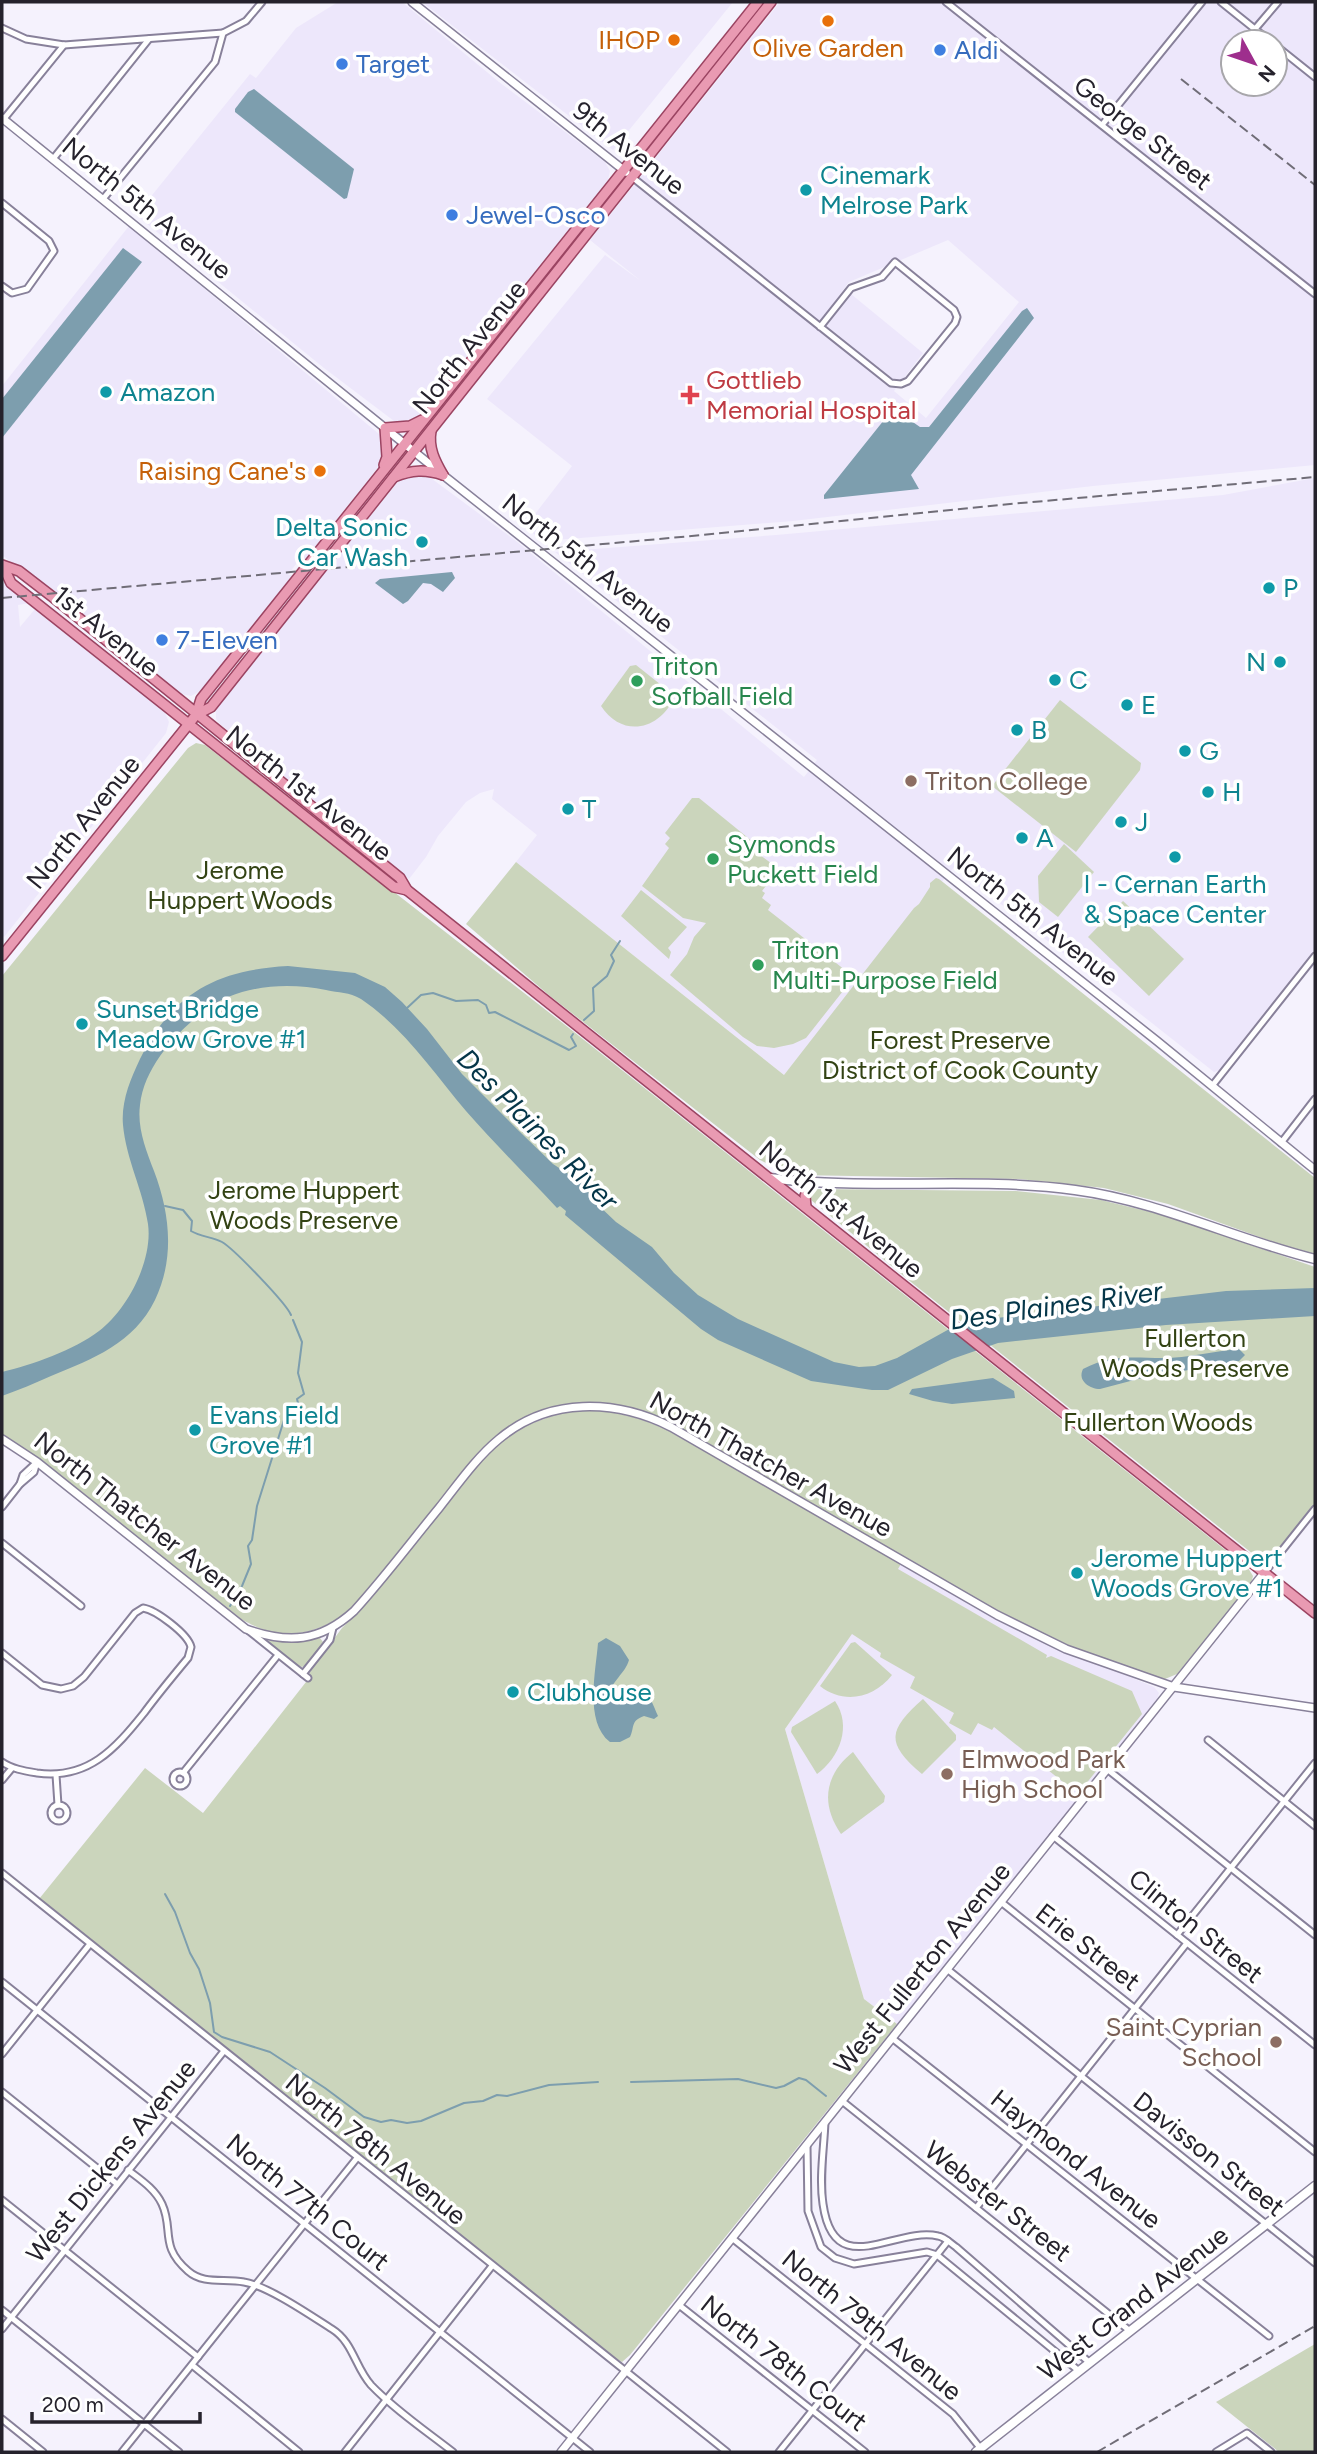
<svg xmlns="http://www.w3.org/2000/svg" width="1317" height="2454" font-family="Figtree,sans-serif">
<style>
.built{fill:#ede7fb;fill-rule:evenodd}
.green{fill:#cbd5bc}
.water{fill:#7d9eae}
.lines{fill:none;stroke-linecap:round;stroke-linejoin:round}
.stream{stroke:#7d9eae;stroke-width:2}
.minor-casing{stroke:#88819a;stroke-width:9}
.tertiary-casing{stroke:#88819a;stroke-width:10}
.secondary-casing{stroke:#88819a;stroke-width:11}
.primary-casing{stroke:#9b4462;stroke-width:12}
.minor{stroke:#fff;stroke-width:5}
.tertiary{stroke:#fff;stroke-width:7}
.secondary{stroke:#fff;stroke-width:8}
.primary{stroke:#e99ab2;stroke-width:9}
.rail{stroke:#706d77;stroke-width:2;stroke-dasharray:10 5;stroke-linecap:butt}
.food-dot{fill:#e8710a;stroke:#fff;stroke-width:2.5}
.shop-dot{fill:#3f7fe0;stroke:#fff;stroke-width:2.5}
.culture-dot{fill:#0f9aa8;stroke:#fff;stroke-width:2.5}
.health-dot{fill:#e0444e;stroke:#fff;stroke-width:2.5}
.leisure-dot{fill:#2e9e5b;stroke:#fff;stroke-width:2.5}
.education-dot{fill:#8d6e63;stroke:#fff;stroke-width:2.5}
.labels{text-anchor:middle;dominant-baseline:central;stroke-width:7;stroke-linejoin:round;paint-order:stroke}
.food-label{font-size:26px;fill:#c56008;stroke:#fff;text-anchor:end}
.shop-label{font-size:26px;fill:#366cbe;stroke:#fff;text-anchor:start}
.street-label{font-size:26px;fill:#25222c;stroke:#fff}
.culture-label{font-size:26px;fill:#0d838f;stroke:#fff;text-anchor:start}
.health-label{font-size:26px;fill:#be3a42;stroke:#fff;text-anchor:start}
.leisure-label{font-size:26px;fill:#27864d;stroke:#fff;text-anchor:start}
.education-label{font-size:26px;fill:#785e54;stroke:#fff;text-anchor:start}
.park-label{font-size:26px;fill:#334314;stroke:#fff}
.water-label{font-size:28px;font-style:italic;fill:#053649;stroke:#fff}
</style>
<rect width="100%" height="100%" fill="#f5f2fd"/>
<g class="built">
<path d="M338 2H402L499 82 605 162 610 171 608 180 419 416 398 424 324 368 136 215 250 74 256 78 296 28Z"/>
<path d="M422 2H733L613 150Z"/>
<path d="M780 2H945L975 25 977 21 954 2H1315V465L1093 486 793 521 543 541 525 527 572 466 487 399 605 255 641 281 590 240ZM1233 42H1275V84H1233ZM948 240 1019 302 926 418 894 391 923 353 851 294 822 332 816 327 849 282Z"/>
<path d="M129 226 379 434 385 445V456L379 466 302 563 296 564 288 575H293L202 690 191 696 177 693 2 555V386Z"/>
<path d="M424 473 516 541 804 777 817 760 555 552 776 535 1223 495 1315 478V949L1219 1070 1214 1072 954 867 784 1075 516 862 537 835 492 799 494 789 480 793 466 802 438 836 426 857 409 879 220 724 216 719V711L219 704 401 478Z"/>
<path d="M2 581 30 603 18 605 20 627 36 608 164 711 169 722 166 733 4 937 2 935Z"/>
<path d="M901 1564 1022 1632 1154 1687 1159 1693 1157 1699 897 2024 864 1999 785 1729Z"/>
</g>
<g class="green">
<path d="M636 665 675 696C660 730 623 739 601 706L630 666Z"/>
<path d="M1060 700 1141 763 1140 770 1076 852 992 786Z"/>
<path d="M196 743 205 745 569 1028 1248 1568 1253 1576 1251 1584 1177 1674 1165 1679 1152 1676 1075 1649 1002 1615 681 1429C621 1396 568 1393 509 1428L345 1615C308 1637 279 1641 241 1619L58 1473 2 1435V976L188 748Z"/>
<path d="M692 798H699L763 850 760 855 779 869 762 891 765 893 762 898 771 905 768 910 854 977 806 1038 793 1044 774 1048 757 1046 743 1037 670 975 687 954 694 937 706 923 683 918 642 886 669 848 665 844 670 838 665 833Z"/>
<path d="M1064 844 1094 872 1058 917 1039 902 1038 876Z"/>
<path d="M516 862 784 1075 914 908 919 904 930 887V883L936 878 939 879 1315 1178V1254L1279 1244 1168 1204 1104 1188 1019 1179 797 1175 780 1170 760 1160 550 996 466 924Z"/>
<path d="M641 890 687 927 668 948 671 952 669 959 621 916Z"/>
<path d="M1123 901 1184 959 1149 996 1088 937Z"/>
<path d="M816 1189 1016 1191 1101 1200 1163 1215 1315 1267V1505L1271 1558 1264 1561 1258 1558 911 1282 811 1200 809 1195 812 1190Z"/>
<path d="M579 1410C613 1410 641 1417 671 1432L901 1564 898 1569 1047 1655 1046 1658 1051 1656 1132 1691 1142 1714 1081 1790H1073L994 1727 992 1730 978 1723 971 1735 949 1723 954 1713 910 1688 915 1677 880 1657 881 1653 852 1634 785 1729 864 1999 897 2024 630 2355 622 2362 609 2354 39 1899 145 1768 203 1813 306 1682 311 1670 342 1628 366 1604 480 1462 505 1439 527 1425 561 1413Z"/>
<path d="M320 1638 323 1642 308 1664 302 1667 295 1665 263 1640 292 1643Z"/>
<path d="M855 1642 892 1675C874 1698 844 1705 820 1686L851 1643Z"/>
<path d="M923 1699 956 1735V1740L922 1774C885 1743 888 1730 923 1699Z"/>
<path d="M835 1701C852 1726 840 1757 817 1774L791 1732 792 1727Z"/>
<path d="M853 1752 885 1796 884 1802 841 1834C820 1804 825 1774 853 1752Z"/>
<path d="M1315 2344V2452H1279L1216 2402Z"/>
</g>
<g class="water">
<path d="M254 89 354 169 347 198 344 199 235 112V109L248 92Z"/>
<path d="M123 248 142 262 2 438V399Z"/>
<path d="M1027 308 1034 318 911 475 919 489 824 499V495L892 410 894 409 920 427H929L1022 311Z"/>
<path d="M452 572 455 578 443 592 431 584 423 583 408 601 403 604 375 583 380 579Z"/>
<path d="M288 966 355 973 385 987 402 1002 427 1029 462 1074 519 1131 553 1164 582 1183 596 1203 616 1222 652 1247 674 1273 698 1295 738 1319 834 1362 859 1367 875 1366 897 1358 962 1322 1226 1291 1315 1288V1316L1166 1325 998 1343 952 1359 888 1390H872L811 1381 718 1340 701 1329 565 1215 566 1211 560 1206 557 1208C527 1176 495 1144 466 1111 434 1073 403 1027 361 999 349 992 339 993 326 990 286 982 238 985 204 1011 176 1033 144 1067 140 1105 137 1128 146 1150 154 1171 170 1213 175 1258 155 1300 134 1343 93 1359 51 1376 35 1383 19 1390 2 1396V1372C32 1365 74 1350 99 1331 128 1309 153 1260 148 1224 143 1190 126 1159 123 1125 121 1102 130 1080 140 1059 173 993 216 970 288 966Z"/>
<path d="M1239 1349 1245 1355 1239 1361 1138 1379 1100 1389C1090 1389 1077 1381 1083 1369 1112 1354 1132 1358 1163 1358 1187 1358 1215 1351 1239 1349Z"/>
<path d="M993 1378 1014 1391 1015 1398 952 1404 933 1401 909 1394 912 1389Z"/>
<path d="M606 1638 620 1646 629 1660C625 1674 611 1681 609 1696L614 1701 618 1700 642 1688C649 1693 654 1707 658 1716L654 1719 644 1716C630 1721 635 1727 630 1737L620 1742H610C584 1722 596 1670 598 1643Z"/>
</g>
<g class="lines">
<g class="stream">
<path d="M407 1008 421 995 433 993 456 1001 478 1000 486 1005 489 1013 495 1012 569 1050 576 1046 571 1037 573 1034"/>
<path d="M584 1020 594 1011 593 988 607 976 614 961 611 955 620 941"/>
<path d="M165 1206 183 1210 192 1221 191 1231C201 1237 213 1237 222 1242 234 1249 286 1303 291 1315"/>
<path d="M230 1606 242 1586 251 1564 248 1546 252 1540 257 1506 284 1420 295 1414 299 1407 297 1399 304 1394 298 1373 302 1342 293 1320"/>
<path d="M165 1894 175 1912 190 1953 199 1969 210 2003 214 2032 222 2037 270 2052 325 2088 364 2117 381 2122 391 2120 407 2123 421 2121 464 2103 483 2101 497 2095 507 2096 549 2085 598 2082"/>
<path d="M631 2082 738 2079 776 2088 784 2086 799 2078 806 2080 826 2096"/>
</g>
<defs>
<g id="minor">
<path d="M946 2 1315 294"/>
<path d="M1221 2 1271 42"/>
<path d="M2 28 26 39 64 45 223 33"/>
<path d="M1255 29 1278 2"/>
<path d="M1275 45 1315 77"/>
<path d="M3 120 64 45"/>
<path d="M1102 125 1202 2"/>
<path d="M53 159 149 39"/>
<path d="M632 177C718 245 804 314 891 383L901 384 908 381 955 323 957 317 954 310 895 262 882 277 851 288 820 327"/>
<path d="M103 199 215 62 223 33 246 21 262 2"/>
<path d="M2 203 49 241 54 251 27 289 12 293 2 286"/>
<path d="M1212 1086 1315 956"/>
<path d="M1281 1143 1315 1099"/>
<path d="M20 1484 23 1475 37 1462"/>
<path d="M2 1507 20 1484 34 1472 37 1462"/>
<path d="M2 1543 81 1606"/>
<path d="M1264 1573 1315 1509"/>
<path d="M249 1631 308 1678"/>
<path d="M2 1653 42 1685 61 1689 73 1686 84 1677 135 1613 143 1608C156 1610 188 1634 191 1647L188 1658C173 1676 158 1694 144 1713 115 1749 88 1780 37 1773 25 1771 12 1769 2 1762"/>
<path d="M303 1674 330 1640 333 1628"/>
<path d="M1208 1740 1315 1826"/>
<path d="M1107 1769 1315 1935"/>
<circle cx="180" cy="1779" r="7"/>
<path d="M183 1773 278 1655"/>
<path d="M56 1775 58 1805"/>
<path d="M2 1780 12 1768"/>
<circle cx="59" cy="1813" r="8"/>
<path d="M1053 1836 1315 2045"/>
<path d="M2 1873 727 2452"/>
<path d="M1001 1902 1315 2152"/>
<path d="M1177 1935 1315 1763"/>
<path d="M947 1969 1315 2263"/>
<path d="M2 1982 590 2452"/>
<path d="M892 2038 1269 2336"/>
<path d="M2 2054 90 1944"/>
<path d="M2 2092 117 2184"/>
<path d="M842 2101 1130 2331"/>
<path d="M825 2122C824 2148 819 2178 823 2204 834 2283 895 2226 938 2236 945 2237 950 2243 956 2247L1090 2363"/>
<path d="M807 2145 808 2211 821 2247 835 2258 854 2264 927 2252 937 2255 1079 2371"/>
<path d="M128 2170C141 2180 155 2189 162 2204 174 2230 159 2246 188 2271 204 2285 224 2278 244 2282 268 2286 310 2315 332 2329 353 2342 355 2367 371 2385 395 2410 426 2431 453 2452"/>
<path d="M2 2200 198 2357"/>
<path d="M976 2208 1187 1943"/>
<path d="M732 2238 953 2414 981 2449"/>
<path d="M679 2305 865 2452"/>
<path d="M2 2310 179 2452"/>
<path d="M2 2329 224 2051"/>
<path d="M192 2365 299 2452"/>
<path d="M2 2419 43 2452"/>
<path d="M122 2452 357 2158"/>
<path d="M345 2452 492 2266"/>
<path d="M779 2452 948 2241"/>
<path d="M1216 2452 1247 2433 1271 2452"/>
</g>
<g id="tertiary">
<path d="M412 2 626 172"/>
<path d="M2 118 443 475 1157 1041 1315 1170"/>
<path d="M2 1439 37 1462 246 1629C288 1644 320 1642 354 1611 384 1578 411 1542 439 1508 458 1484 476 1458 499 1439 549 1397 615 1399 671 1427L997 1615 1066 1649 1174 1687 1315 1708"/>
<path d="M561 2452 1264 1573"/>
</g>
<g id="secondary">
<path d="M770 1178C871 1191 974 1176 1075 1190 1158 1201 1234 1239 1315 1259"/>
<path d="M976 2452 1315 2186"/>
</g>
<g id="primary">
<path d="M431 431C428 448 435 461 443 475"/>
<path d="M384 465 387 457 385 428 410 426 422 420"/>
<path d="M394 477C412 470 425 469 443 475"/>
<path d="M2 565 19 571 54 598 400 878 407 890 1315 1613"/>
<path d="M3 566 11 583 394 887 407 890"/>
<path d="M196 715 201 699 758 2"/>
<path d="M2 956 196 715 211 707 771 2"/>
<path d="M806 1207 805 1196 812 1182"/>
</g>
</defs>
<use href="#minor" class="minor-casing"/>
<use href="#tertiary" class="tertiary-casing"/>
<use href="#secondary" class="secondary-casing"/>
<use href="#primary" class="primary-casing"/>
<use href="#minor" class="minor"/>
<use href="#tertiary" class="tertiary"/>
<use href="#secondary" class="secondary"/>
<use href="#primary" class="primary"/>
<g class="rail">
<path d="M1181 79 1315 185"/>
<path d="M2 598 681 537 999 505 1315 477"/>
<path d="M1097 2452 1315 2326"/>
</g>
</g>
<g class="food-dot">
<circle cx="828" cy="21" r="7"/>
<circle cx="674" cy="40" r="7"/>
<circle cx="320" cy="471" r="7"/>
</g>
<g class="shop-dot">
<circle cx="940" cy="50" r="7"/>
<circle cx="342" cy="64" r="7"/>
<circle cx="452" cy="215" r="7"/>
<circle cx="162" cy="640" r="7"/>
</g>
<g class="culture-dot">
<circle cx="806" cy="190" r="7"/>
<circle cx="106" cy="392" r="7"/>
<circle cx="422" cy="542" r="7"/>
<circle cx="1269" cy="588" r="7"/>
<circle cx="1280" cy="662" r="7"/>
<circle cx="1055" cy="680" r="7"/>
<circle cx="1127" cy="705" r="7"/>
<circle cx="1017" cy="730" r="7"/>
<circle cx="1185" cy="751" r="7"/>
<circle cx="1208" cy="792" r="7"/>
<circle cx="568" cy="809" r="7"/>
<circle cx="1121" cy="822" r="7"/>
<circle cx="1022" cy="838" r="7"/>
<circle cx="1175" cy="857" r="7"/>
<circle cx="82" cy="1024" r="7"/>
<circle cx="195" cy="1430" r="7"/>
<circle cx="1077" cy="1573" r="7"/>
<circle cx="513" cy="1692" r="7"/>
</g>
<path class="health-dot" d="M686.5 384.5h7v7h7v7h-7v7h-7v-7h-7v-7h7z"/>
<g class="leisure-dot">
<circle cx="637" cy="681" r="7"/>
<circle cx="713" cy="859" r="7"/>
<circle cx="758" cy="965" r="7"/>
</g>
<g class="education-dot">
<circle cx="911" cy="781" r="7"/>
<circle cx="947" cy="1774" r="7"/>
<circle cx="1276" cy="2042" r="7"/>
</g>
<g class="labels">
<g class="food-label">
<text x="660" y="40">IHOP</text>
<text x="828" y="48" text-anchor="middle">Olive Garden</text>
<text x="306" y="471">Raising Cane's</text>
</g>
<g class="shop-label">
<text x="954" y="50">Aldi</text>
<text x="356" y="64">Target</text>
<text x="466" y="215">Jewel-Osco</text>
<text x="176" y="640">7-Eleven</text>
</g>
<g class="street-label">
<text transform="translate(1143 133) rotate(38)">George Street</text>
<text transform="translate(629 148) rotate(38)">9th Avenue</text>
<text transform="translate(147 208) rotate(39)">North 5th Avenue</text>
<text transform="translate(469 347) rotate(-51)">North Avenue</text>
<text transform="translate(588 563) rotate(38)">North 5th Avenue</text>
<text transform="translate(106 631) rotate(39)">1st Avenue</text>
<text transform="translate(309 793) rotate(38)">North 1st Avenue</text>
<text transform="translate(83 822) rotate(-51)">North Avenue</text>
<text transform="translate(1033 916) rotate(38)">North 5th Avenue</text>
<text transform="translate(841 1209) rotate(39)">North 1st Avenue</text>
<text transform="translate(771 1464) rotate(29)">North Thatcher Avenue</text>
<text transform="translate(145 1521) rotate(38)">North Thatcher Avenue</text>
<text transform="translate(1196 1926) rotate(39)">Clinton Street</text>
<text transform="translate(1088 1947) rotate(38)">Erie Street</text>
<text transform="translate(922 1968) rotate(-51)">West Fullerton Avenue</text>
<text transform="translate(376 2149) rotate(39)">North 78th Avenue</text>
<text transform="translate(1209 2154) rotate(38)">Davisson Street</text>
<text transform="translate(1076 2159) rotate(38)">Haymond Avenue</text>
<text transform="translate(111 2161) rotate(-51)">West Dickens Avenue</text>
<text transform="translate(998 2201) rotate(38)">Webster Street</text>
<text transform="translate(308 2202) rotate(39)">North 77th Court</text>
<text transform="translate(1133 2303) rotate(-38)">West Grand Avenue</text>
<text transform="translate(872 2325) rotate(39)">North 79th Avenue</text>
<text transform="translate(784 2363) rotate(38)">North 78th Court</text>
</g>
<g class="culture-label">
<text x="820" y="175">Cinemark<tspan x="820" dy="30">Melrose Park</tspan></text>
<text x="120" y="392">Amazon</text>
<text x="408" y="527" text-anchor="end">Delta Sonic<tspan x="408" dy="30">Car Wash</tspan></text>
<text x="1283" y="588">P</text>
<text x="1266" y="662" text-anchor="end">N</text>
<text x="1069" y="680">C</text>
<text x="1141" y="705">E</text>
<text x="1031" y="730">B</text>
<text x="1199" y="751">G</text>
<text x="1222" y="792">H</text>
<text x="582" y="809">T</text>
<text x="1135" y="822">J</text>
<text x="1036" y="838">A</text>
<text x="1175" y="884" text-anchor="middle">I - Cernan Earth<tspan x="1175" dy="30">&amp; Space Center</tspan></text>
<text x="96" y="1009">Sunset Bridge<tspan x="96" dy="30">Meadow Grove #1</tspan></text>
<text x="209" y="1415">Evans Field<tspan x="209" dy="30">Grove #1</tspan></text>
<text x="1091" y="1558">Jerome Huppert<tspan x="1091" dy="30">Woods Grove #1</tspan></text>
<text x="527" y="1692">Clubhouse</text>
</g>
<g class="health-label">
<text x="706" y="380">Gottlieb<tspan x="706" dy="30">Memorial Hospital</tspan></text>
</g>
<g class="leisure-label">
<text x="651" y="666">Triton<tspan x="651" dy="30">Sofball Field</tspan></text>
<text x="727" y="844">Symonds<tspan x="727" dy="30">Puckett Field</tspan></text>
<text x="772" y="950">Triton<tspan x="772" dy="30">Multi-Purpose Field</tspan></text>
</g>
<g class="education-label">
<text x="925" y="781">Triton College</text>
<text x="961" y="1759">Elmwood Park<tspan x="961" dy="30">High School</tspan></text>
<text x="1262" y="2027" text-anchor="end">Saint Cyprian<tspan x="1262" dy="30">School</tspan></text>
</g>
<g class="park-label">
<text x="240" y="870">Jerome<tspan x="240" dy="30">Huppert Woods</tspan></text>
<text x="960" y="1040">Forest Preserve<tspan x="960" dy="30">District of Cook County</tspan></text>
<text x="304" y="1190">Jerome Huppert<tspan x="304" dy="30">Woods Preserve</tspan></text>
<text x="1195" y="1338">Fullerton<tspan x="1195" dy="30">Woods Preserve</tspan></text>
<text x="1158" y="1422">Fullerton Woods</text>
</g>
<g class="water-label">
<text transform="translate(538 1129) rotate(45)">Des Plaines River</text>
<text transform="translate(1056 1305) rotate(-8)">Des Plaines River</text>
</g>
</g>
<rect width="1317" height="2454" fill="none" stroke="#25222c" stroke-width="7"/>
<g transform="translate(1254 63) rotate(130)"><circle r="33" fill="#ffffff" stroke="#a8a7ab" stroke-width="2"/>
<path d="M0-5L12 26L0 18L-12 26Z" fill="#9e2e8d"/>
<text y="-10" font-size="19" font-weight="bold" text-anchor="middle" fill="#25222c">N</text>
</g>
<path d="M32 2412v10h168v-10" fill="none" stroke="#25222c" stroke-width="3.5"/>
<text x="42" y="2412" font-size="21" fill="#25222c" stroke="#ffffff" stroke-width="5" paint-order="stroke">200 m</text>
</svg>
